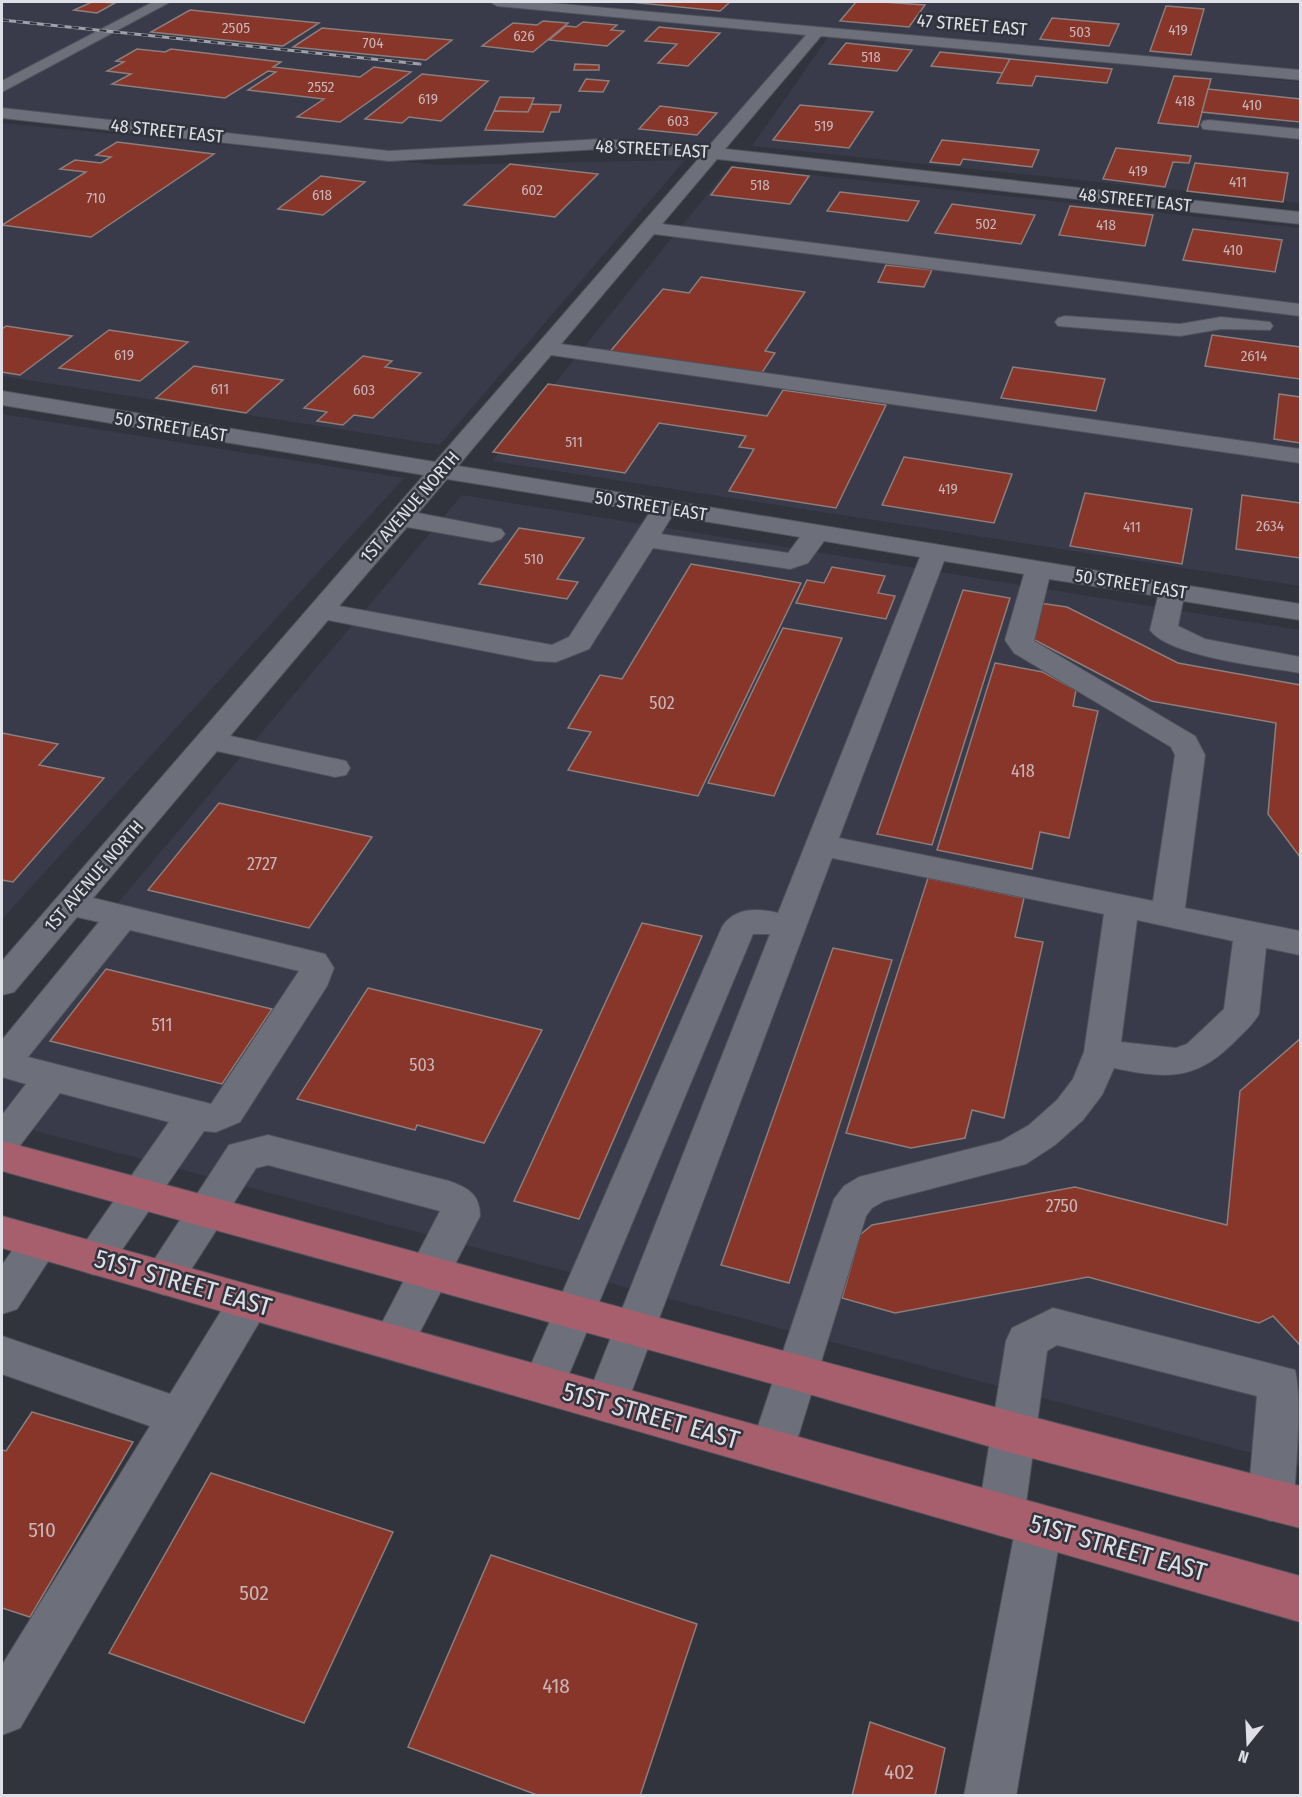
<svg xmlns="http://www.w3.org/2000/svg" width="1302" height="1797" font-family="'Fira Sans Condensed',sans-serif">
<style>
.built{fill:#393b4b}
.building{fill:#88352a;stroke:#8c7e7c;stroke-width:1.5}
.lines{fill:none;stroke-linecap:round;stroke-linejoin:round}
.minor-casing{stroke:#50525b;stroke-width:2}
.major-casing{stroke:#50525b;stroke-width:2}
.minor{fill:#6d6f7b;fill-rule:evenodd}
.major{fill:#a85f6d;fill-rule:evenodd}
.rail-casing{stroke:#a0a2aa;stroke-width:3}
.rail{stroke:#31333d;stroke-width:2;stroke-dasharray:7;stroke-linecap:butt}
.labels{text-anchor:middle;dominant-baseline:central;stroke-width:5;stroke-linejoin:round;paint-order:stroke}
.far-number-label{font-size:15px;fill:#c9b5b8}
.far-street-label{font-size:18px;fill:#dfe0e7;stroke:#31333d}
.number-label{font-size:18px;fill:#c9b5b8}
.near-number-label{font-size:21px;fill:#c9b5b8}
.near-street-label{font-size:26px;fill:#dfe0e7;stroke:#31333d}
</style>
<rect width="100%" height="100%" fill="#31333d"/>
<g class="built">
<path d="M2 2H1300V75L818 30 714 153 601 144 389 156 2 113Z"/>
<path d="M829 36 1300 82V203L752 146Z"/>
<path d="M2 123 439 165 685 160 440 445 2 376Z"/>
<path d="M730 166 1300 228V586L492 461Z"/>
<path d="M2 414 404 478 2 919Z"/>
<path d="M462 495 1300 630V1466L2 1122V1040Z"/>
</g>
<g class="building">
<path d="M92 2H101L115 3 97 13 74 10Z"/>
<path d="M630 2H730L720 11Z"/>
<path d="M856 2H882L925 5 909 27 840 21Z"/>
<path d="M1166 6 1204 9 1191 55 1150 51Z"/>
<path d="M190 10 319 23 283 46 151 32Z"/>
<path d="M1052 18 1119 24 1109 46 1040 39Z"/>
<path d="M543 21 568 23 533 52 482 46 513 23 537 25Z"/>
<path d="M583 22 617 25 611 30 624 31 607 46 549 40 566 26 576 27Z"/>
<path d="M659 27 720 33 688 66 658 63 677 44 645 41Z"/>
<path d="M322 28 452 40 426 60 293 47Z"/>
<path d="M846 43 912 50 897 71 829 64Z"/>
<path d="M137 49 165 52 171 49 281 62 273 67 360 77 374 67 411 72 340 122 297 117 324 99 248 90 276 72 268 71 225 98 112 84 131 74 107 71 124 62 116 61Z"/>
<path d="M940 52 1010 59 1003 73 931 66Z"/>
<path d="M1010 59 1112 69 1107 83 1036 76 1032 86 997 83Z"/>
<path d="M575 64 599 65V70H574Z"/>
<path d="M422 74 488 81 441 121 409 117 402 123 365 119Z"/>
<path d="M1174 76 1211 79 1198 127 1158 123Z"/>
<path d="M586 79 609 81 603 92 579 91Z"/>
<path d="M1208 89 1300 99V122L1202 112Z"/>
<path d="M500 97 534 98 528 112 494 111Z"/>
<path d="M532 104 561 105 559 112H551L543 132 485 130 494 111 528 112Z"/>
<path d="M800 105 873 112 849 148 773 140Z"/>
<path d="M660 106 717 113 697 135 639 129Z"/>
<path d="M942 140 1039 150 1032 167 963 159 960 165 930 162Z"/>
<path d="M117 142 214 154 91 237 2 225 86 172 60 169 75 160 101 163 111 157 96 155Z"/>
<path d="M1116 148 1191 156 1189 163 1173 162 1165 187 1103 179Z"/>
<path d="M1195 163 1288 173 1283 202 1187 191Z"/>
<path d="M510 164 598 174 555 217 464 205Z"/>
<path d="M732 167 809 176 790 204 711 195Z"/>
<path d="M321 176 365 182 323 215 278 209Z"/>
<path d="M840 192 919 201 908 221 827 211Z"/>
<path d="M952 204 1035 215 1021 244 935 233Z"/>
<path d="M1070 206 1153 215 1145 246 1059 235Z"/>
<path d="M1193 229 1282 240 1275 272 1183 260Z"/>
<path d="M886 265 932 270 924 287 878 282Z"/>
<path d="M701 277 805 292 765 351 775 353 759 377 608 354 663 289 689 293Z"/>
<path d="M6 326 72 336 20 375 2 372V329Z"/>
<path d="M109 330 188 342 140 381 59 368Z"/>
<path d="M1212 335 1300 347V379L1205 366Z"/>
<path d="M363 356 392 361 385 367 421 373 373 418 354 415 343 425 317 421 327 412 304 408Z"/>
<path d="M194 366 283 380 246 413 156 398Z"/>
<path d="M1013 367 1105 379 1096 411 1001 398Z"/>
<path d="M548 384 767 416 783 390 886 405 836 508 729 491 754 449 739 447 746 436 659 423 625 473 493 452Z"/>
<path d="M1279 394 1300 397V443L1274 439Z"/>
<path d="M904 457 1012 474 994 523 882 505Z"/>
<path d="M1085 493 1192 509 1182 564 1070 546Z"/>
<path d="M1242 495 1300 503V558L1236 549Z"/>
<path d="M519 528 584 538 557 579 578 582 567 599 479 584Z"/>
<path d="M691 564 801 583 698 796 568 770 591 732 568 728 600 675 622 679Z"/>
<path d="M832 567 885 576 878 593 895 596 886 619 796 603 807 580 824 583Z"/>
<path d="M963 590 1010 598 932 845 877 834Z"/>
<path d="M1032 602 1067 607 1178 663 1300 685V857L1268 814 1276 723 1151 701 1027 636Z"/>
<path d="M783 628 842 638 774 796 708 783Z"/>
<path d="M995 663 1043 672 1076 690 1073 706 1098 711 1069 838 1040 832 1032 869 937 850Z"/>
<path d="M2 733 58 744 39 765 104 778 13 882 2 880Z"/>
<path d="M219 803 372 837 309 928 148 890Z"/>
<path d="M928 878 1024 898 1015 937 1043 942 1004 1118 972 1110 965 1138 911 1148 846 1133Z"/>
<path d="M642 923 702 936 579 1219 514 1201Z"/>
<path d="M833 948 892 960 789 1283 721 1265Z"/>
<path d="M106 969 272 1009 222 1084 50 1041Z"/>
<path d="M368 988 542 1030 484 1143 417 1125 415 1130 297 1099Z"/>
<path d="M1300 1039V1345L1273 1316 1259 1323 1088 1277 895 1313 842 1298 860 1235 872 1225 1075 1187 1227 1225 1240 1091Z"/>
<path d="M32 1412 133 1442 30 1617 2 1608V1450L6 1451Z"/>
<path d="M211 1473 393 1532 304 1723 109 1653Z"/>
<path d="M491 1555 697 1624 640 1796H540L408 1747Z"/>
<path d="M870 1722 945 1748 935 1796H852Z"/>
</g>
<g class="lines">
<defs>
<g id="minor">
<path d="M153 2H170L2 92V81Z"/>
<path d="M490 2H539L1300 70V80L821 36 725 149 1300 212V224L717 159 662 224 1300 304V316L654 234 561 344 1300 449V463L551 355 458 466 1300 604V620L1183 601 1178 626 1205 639 1300 657V673C1267 667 1169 657 1150 630L1158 596 1049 579 1034 641 1195 736 1205 755 1185 908 1300 931V955L1266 948 1259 1014C1252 1026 1241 1035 1231 1045 1193 1082 1163 1078 1114 1068L1102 1095 1083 1120 1055 1145 1026 1164 884 1201 872 1208 866 1216 794 1450 788 1464 772 1470 756 1464 750 1450 834 1199 844 1186 859 1177 1001 1141 1029 1125 1057 1100 1073 1079 1084 1052 1104 914 832 858 622 1417 607 1422 592 1417 585 1403 770 934H753L559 1398 544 1404 529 1398 522 1385 722 927C734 907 758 908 778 913L920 557 824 541 808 563 790 569 653 548 589 649 556 662 536 661 328 620 230 736 346 761 350 768 346 775 335 777 217 751 93 898 325 954 334 968 327 986 240 1122 216 1132 204 1131 108 1270 94 1275 80 1270 74 1258 169 1122 60 1093 15 1152 2 1157V1115L26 1084 2 1077V1040L99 922 77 917 14 992 2 995V961L424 475 2 405V391L435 462 700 157 601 149 389 161 2 118V108L389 151 601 139 708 147 806 35 497 6ZM447 479 650 512 569 637 552 645 339 606 407 527 492 542 501 539 505 534 501 529 418 513ZM672 516 800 537 788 553 661 534ZM944 561 1024 574 1005 640 1014 653 1171 747 1175 755 1153 901 839 838ZM1137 920 1233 941 1224 1009 1187 1044 1176 1048 1121 1042ZM130 930 299 971 211 1104 28 1057Z"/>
<path d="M1209 120 1300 129V139L1203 129 1201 125 1203 121Z"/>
<path d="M1065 316 1180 324 1221 317 1270 322 1273 326 1270 330 1221 329 1180 336 1058 326 1055 322 1058 318Z"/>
<path d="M268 1135 449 1181C468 1188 480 1194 480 1216L408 1355 393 1360 378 1355 372 1342 440 1211 268 1165 256 1168 178 1290 164 1295 150 1290 144 1278 150 1266 229 1145Z"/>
<path d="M40 1227 54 1231 60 1243 17 1309 2 1314V1265L26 1231Z"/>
<path d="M249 1285 264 1290 270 1302 264 1314 20 1728 2 1735V1665L150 1426 2 1374V1336L170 1394 234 1290Z"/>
<path d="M1053 1308 1295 1370C1302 1396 1296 1468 1294 1500L1287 1515 1271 1521 1255 1515 1248 1500 1257 1396 1057 1345 1047 1351 1025 1510 1039 1504 1055 1511 1062 1526 1016 1796H964L1015 1531 1001 1536 985 1530 978 1515 1006 1341 1012 1328Z"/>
</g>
<g id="major">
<path d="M2 1141C435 1256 866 1376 1300 1486V1528L1012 1453 795 1390 2 1171Z"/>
<path d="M2 1216 1300 1576V1622L2 1248Z"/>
</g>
</defs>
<use href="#minor" class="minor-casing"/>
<use href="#major" class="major-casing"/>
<use href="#minor" class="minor"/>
<use href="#major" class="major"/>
<defs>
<path id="rail" d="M2 20 420 64"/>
</defs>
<use href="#rail" class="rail-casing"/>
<use href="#rail" class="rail"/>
</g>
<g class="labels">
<g class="far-number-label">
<text x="236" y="28">2505</text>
<text x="1178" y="30">419</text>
<text x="1080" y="32">503</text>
<text x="524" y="36">626</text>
<text x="373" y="43">704</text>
<text x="871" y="57">518</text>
<text x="321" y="87">2552</text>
<text x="428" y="99">619</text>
<text x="1185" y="101">418</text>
<text x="1252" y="105">410</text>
<text x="678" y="121">603</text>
<text x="824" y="126">519</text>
<text x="1138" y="171">419</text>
<text x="1238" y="182">411</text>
<text x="760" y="185">518</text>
<text x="532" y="190">602</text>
<text x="322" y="195">618</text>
<text x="96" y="198">710</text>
<text x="986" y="224">502</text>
<text x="1106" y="225">418</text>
<text x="1233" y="250">410</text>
<text x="124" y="355">619</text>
<text x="1254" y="356">2614</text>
<text x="220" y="389">611</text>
<text x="364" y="390">603</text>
<text x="574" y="442">511</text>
<text x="948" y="489">419</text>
<text x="1270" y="526">2634</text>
<text x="1132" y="527">411</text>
<text x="534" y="559">510</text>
</g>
<g class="far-street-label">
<text transform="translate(972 25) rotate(5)">47 STREET EAST</text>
<text transform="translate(167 131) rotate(6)">48 STREET EAST</text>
<text transform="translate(652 149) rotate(3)">48 STREET EAST</text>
<text transform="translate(1135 200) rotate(6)">48 STREET EAST</text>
<text transform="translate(171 427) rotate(9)">50 STREET EAST</text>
<text transform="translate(651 506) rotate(9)">50 STREET EAST</text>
<text transform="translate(410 507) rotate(-49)">1ST AVENUE NORTH</text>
<text transform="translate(1131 584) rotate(9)">50 STREET EAST</text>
<text transform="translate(94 876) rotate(-49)">1ST AVENUE NORTH</text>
</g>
<g class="number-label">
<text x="662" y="703">502</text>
<text x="1023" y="771">418</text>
<text x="262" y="864">2727</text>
<text x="162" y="1025">511</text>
<text x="422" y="1065">503</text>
<text x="1062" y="1206">2750</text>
</g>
<g class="near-number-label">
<text x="42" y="1530">510</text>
<text x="254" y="1593">502</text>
<text x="556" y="1686">418</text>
<text x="899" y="1772">402</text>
</g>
<g class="near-street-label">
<text transform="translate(183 1283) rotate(16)">51ST STREET EAST</text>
<text transform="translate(651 1416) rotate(16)">51ST STREET EAST</text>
<text transform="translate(1118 1548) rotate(16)">51ST STREET EAST</text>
</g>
</g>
<rect width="1302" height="1797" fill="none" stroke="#dfe0e7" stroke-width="6"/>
<g transform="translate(1248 1743) rotate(198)" stroke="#31333d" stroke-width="4.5" paint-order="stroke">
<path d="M0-4.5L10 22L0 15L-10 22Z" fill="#dfe0e7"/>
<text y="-9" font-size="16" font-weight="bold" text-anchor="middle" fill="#dfe0e7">N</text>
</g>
</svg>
